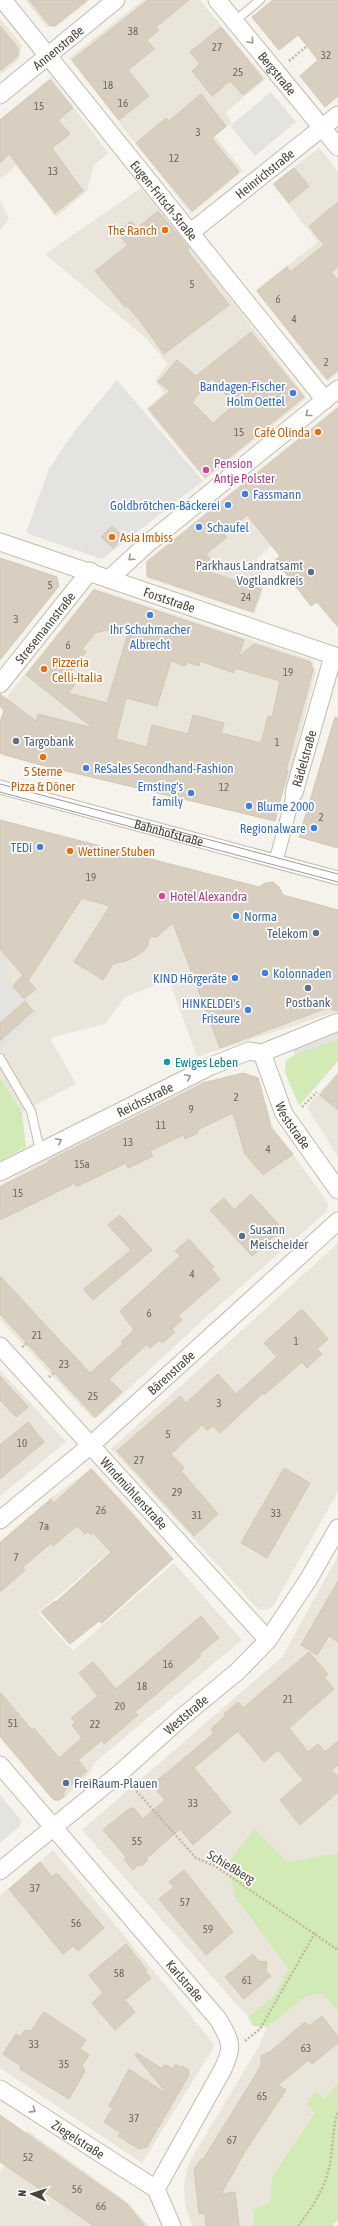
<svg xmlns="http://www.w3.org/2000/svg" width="338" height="2226" font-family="'Asap Condensed',sans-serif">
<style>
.residential{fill:#eae5da}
.green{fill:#d2eab5}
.parking{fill:#e5e3e0}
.building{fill:#d8cfc1;stroke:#d3c7b4;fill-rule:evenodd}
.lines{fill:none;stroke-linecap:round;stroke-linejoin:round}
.service-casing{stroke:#c2bbae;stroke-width:10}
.pedestrian-casing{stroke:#c2bbae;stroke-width:15}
.minor-casing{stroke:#c2bbae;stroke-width:19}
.path{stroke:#c4b79f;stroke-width:2.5;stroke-dasharray:2 2;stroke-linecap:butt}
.service{stroke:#fff;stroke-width:8}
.pedestrian{stroke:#fff;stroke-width:13}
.minor{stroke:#fff;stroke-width:17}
.tram{stroke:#9a9a9a;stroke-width:1}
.oneway{stroke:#9c9892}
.food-dot{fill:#e8710a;stroke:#fff;stroke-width:1.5}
.shop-dot{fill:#3f7fe0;stroke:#fff;stroke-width:1.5}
.hotel-dot{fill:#d1479c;stroke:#fff;stroke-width:1.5}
.service-dot{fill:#5c6f8a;stroke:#fff;stroke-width:1.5}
.culture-dot{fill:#0f9aa8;stroke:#fff;stroke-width:1.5}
.labels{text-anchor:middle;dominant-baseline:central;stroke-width:3.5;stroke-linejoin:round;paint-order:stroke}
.number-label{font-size:11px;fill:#6e675b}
.street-label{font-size:13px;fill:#4b4439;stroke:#fff}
.food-label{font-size:13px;fill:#c56008;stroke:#fff;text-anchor:start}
.shop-label{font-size:13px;fill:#366cbe;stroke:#fff;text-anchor:end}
.hotel-label{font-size:13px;fill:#b23c85;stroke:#fff;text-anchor:start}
.service-label{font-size:13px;fill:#4e5e75;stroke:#fff;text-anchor:start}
.culture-label{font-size:13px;fill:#0d838f;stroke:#fff;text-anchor:start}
</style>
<rect width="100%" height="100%" fill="#f6f3ec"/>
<g class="residential">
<path d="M25 0H90L56 27H47Z"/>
<path d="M143 0H200L266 79 226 112 232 123 215 136 243 171 191 214 69 58Z"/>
<path d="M0 19 22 45 19 59 0 75Z"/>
<path d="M51 77 108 153 94 165 87 191 56 217 16 166 0 179V119Z"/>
<path d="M319 148 338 171V373L327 382 255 290 318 242 272 184Z"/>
<path d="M141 188 191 248 307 398 205 480 146 409 164 393 155 380 168 364 147 339 45 254Z"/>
<path d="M0 200 9 218 0 231Z"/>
<path d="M338 406V492L256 559 263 577 264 586 255 614 146 578V561Z"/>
<path d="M94 588 312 660 316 670 287 787 283 789 275 821 152 792 4 756 0 753V722L4 711 1 704Z"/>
<path d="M0 820 186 868 259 888 264 884 273 882 279 887 281 894 338 910V1011L197 1057 169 980 125 997 105 1024 50 1038 76 1084 22 1112 0 1078Z"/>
<path d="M338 1072V1157L307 1107Z"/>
<path d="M243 1073 259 1078 273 1127 326 1200 328 1206 326 1212 205 1318 97 1418H92L0 1320V1185L49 1158 201 1082Z"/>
<path d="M338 1243V1492L273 1606 269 1609 259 1610 111 1449Z"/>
<path d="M0 1370 66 1442 0 1496Z"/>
<path d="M92 1468 142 1522V1524L38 1613 73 1651 174 1563 242 1640 94 1763 90 1773 63 1799 56 1801 51 1798 0 1738V1541L51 1498Z"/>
<path d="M338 1556V1853L288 1862 235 1897 288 1968 274 1996 248 2017 82 1830 282 1657Z"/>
<path d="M53 1850 215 2045 142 2163 0 2068V1896Z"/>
<path d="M322 1992 338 2011V2083L324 2099 306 2104 315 2111 272 2176 270 2203 254 2209 253 2226H192L185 2205 184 2184 187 2169 194 2154 258 2048 267 2027 307 1996Z"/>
<path d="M28 2131 126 2201 149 2226H0V2172Z"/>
</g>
<g class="green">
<path d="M338 1038V1061L299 1106 285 1072 286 1060 298 1053Z"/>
<path d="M0 1078 22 1112 26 1147 0 1161Z"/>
<path d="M254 1828 288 1862 338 1853V2011L322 1993 307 1996 267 2027 253 2026 248 2017 274 1996 288 1968 235 1897 228 1864Z"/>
<path d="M338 2083V2220L332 2226H253L254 2209 270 2203 272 2176 315 2112 306 2104 316 2091 324 2099Z"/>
</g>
<g class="parking">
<path d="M271 92 296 122 255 156 230 126Z"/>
<path d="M117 380 203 481 102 559 26 533 49 469 74 432Z"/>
<path d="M0 952 11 964 3 977 38 1013 0 1049Z"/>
<path d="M338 1028V1039L295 1055 292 1046Z"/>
<path d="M0 1795 21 1820 20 1826 0 1843Z"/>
</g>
<g class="building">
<path d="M29 0H87L55 26 49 25Z"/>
<path d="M148 0H189L156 27 159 30 147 40 154 49 128 70 149 96 119 120 72 60Z"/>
<path d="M273 0H338V96L325 107 300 76 318 60 307 46 298 35 279 50 252 17Z"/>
<path d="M0 26 18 48V56L0 71Z"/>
<path d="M221 27 263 79 243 95 230 81 212 96 192 71 200 64 190 52Z"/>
<path d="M50 80 73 108 58 120 70 134 52 148 83 191 55 213 9 154 0 163V120Z"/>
<path d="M201 94 226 126 212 138 239 172 192 211 136 143 166 118 169 121Z"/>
<path d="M294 168 309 186 289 203 274 184Z"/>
<path d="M338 202V267L331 272 338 280V370L327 379 257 291 287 267 290 272 324 245 309 226Z"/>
<path d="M158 211 189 248 187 250 229 305 164 354 141 322 127 306 125 307 95 271 128 245 117 233 131 221 137 228Z"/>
<path d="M251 332 304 397 205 477 149 409 170 391 158 382 177 360 196 376ZM212 378 234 405 213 423 192 402Z"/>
<path d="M338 408V627L317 602 311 606 275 560 280 556 247 515 224 534 227 537 206 554 210 559 200 569 261 589 253 612 147 576V562Z"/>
<path d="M112 526 123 536 113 548 101 537Z"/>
<path d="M0 558 57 577 59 586 0 660Z"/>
<path d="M94 590 244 640 239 656 254 644 310 662 313 670 286 770H288L275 821 33 763 0 753V722L4 711 0 706V694L36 721 38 714 93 728 26 675ZM131 624 107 703 68 693 75 685 66 677 86 652 82 649 95 633ZM171 661 185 666 187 662 199 666 200 661 234 673 235 668 280 681 272 717 268 716 261 743 221 733 224 723 193 715 188 734 152 725 147 747 116 739 126 698 157 706Z"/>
<path d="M335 717 338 718V848L299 837Z"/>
<path d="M0 820 259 887 265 883 273 882 279 887 283 895 338 910V1011L327 1008 220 1048 173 923 156 937 150 936 147 947 139 954 129 960 113 964 103 980 74 962 110 906 82 898 28 981 0 949Z"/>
<path d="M23 975 36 989 24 999 13 986Z"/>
<path d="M25 1001 33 1011 0 1041V1023Z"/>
<path d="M243 1073 258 1078 271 1128 293 1154 263 1175 245 1154 233 1113 197 1130 198 1133 185 1139 183 1135 150 1151 153 1156 128 1168 126 1163 76 1187 75 1183 0 1220V1187L49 1162 48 1161 204 1083Z"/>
<path d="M338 1074V1110L320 1095Z"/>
<path d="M251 1194 278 1224V1236H274L252 1256 210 1210 224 1198 234 1210Z"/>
<path d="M120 1215 152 1250 93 1300 84 1289 131 1250 108 1225Z"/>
<path d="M189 1239 214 1267 211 1269 220 1279 178 1316 182 1320 172 1329 175 1332 162 1343 159 1340 150 1348 147 1344 109 1379 122 1392 95 1417 0 1314V1276L90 1373 123 1344 121 1342 134 1330 120 1311 180 1256 175 1251Z"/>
<path d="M302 1309 328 1339 317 1349 322 1354 307 1368 302 1362 264 1395 263 1393 220 1433 213 1426 207 1430 202 1425 171 1454 184 1468 181 1471 218 1514 194 1536 117 1451 180 1396 186 1403 218 1374 236 1394 277 1357 264 1343Z"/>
<path d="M0 1376 28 1407 16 1417 0 1400Z"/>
<path d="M28 1422 44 1442 0 1479V1445Z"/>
<path d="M284 1468 310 1483 267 1558 241 1543Z"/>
<path d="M91 1469 173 1559 102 1623 99 1621 70 1644 41 1612 55 1601 56 1602 111 1552 93 1533 91 1535 88 1532 85 1534 77 1526 53 1546 51 1543 23 1567 25 1570 0 1592V1543L51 1499 54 1503Z"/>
<path d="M338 1581V1642L329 1636 317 1655 301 1645Z"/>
<path d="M201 1616 219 1638 199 1654 201 1656 135 1712 138 1715 104 1744 102 1740 78 1760 87 1771 64 1791V1796L60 1800H54L0 1736V1692L32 1730 34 1728 59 1758 82 1738 72 1725 75 1722 71 1718 98 1696 79 1673 93 1662 116 1689Z"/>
<path d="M309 1652 328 1674 324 1677 334 1689 289 1728 308 1752 318 1744 325 1752 338 1741V1765L332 1770 338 1777V1792L300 1825 280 1800 303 1780 278 1750 264 1762 238 1731 194 1768 231 1812 193 1845 180 1829 147 1858V1861L141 1866 138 1865 133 1870 124 1859 126 1857 103 1830 127 1810 134 1808 143 1819 165 1800 152 1785 214 1733 211 1729 225 1716 224 1714 238 1702 243 1708Z"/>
<path d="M40 1862 52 1877 57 1873 104 1928 78 1951 73 1946 63 1954 9 1889Z"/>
<path d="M184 1870 233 1932 206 1955 159 1899 174 1887 169 1882Z"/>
<path d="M126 1944 147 1970 145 1971 151 1978 125 2000 135 2012 115 2030 92 2003 103 1993 89 1975Z"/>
<path d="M253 1954 258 1961 267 1962 266 1971 271 1976 244 1999 225 1977Z"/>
<path d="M44 2012 86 2040 80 2049 89 2055 82 2066 85 2071 69 2099 20 2069 21 2066 3 2054 16 2034 20 2037 25 2030 31 2031Z"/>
<path d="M322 2016 338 2037V2043L312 2064 309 2060 278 2085 286 2090 246 2150 221 2194 235 2192 239 2226H206L205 2213 199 2214 194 2169 201 2159 202 2161 261 2066V2056L271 2051 305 2022 309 2026Z"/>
<path d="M137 2053 161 2068 166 2065 173 2069 176 2064 179 2067 182 2066 188 2069 189 2075 147 2147 139 2149 118 2136 121 2133 104 2122 113 2108 109 2106 129 2069 168 2095 135 2055Z"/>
<path d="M0 2115 127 2204 145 2226H94L0 2162Z"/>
</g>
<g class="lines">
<defs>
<g id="service">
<path d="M235 21 260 0"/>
<path d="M0 1058 31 1111 40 1150"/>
</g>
<g id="pedestrian">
<path id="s1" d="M0 787 338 878"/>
<path d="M276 861 294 793"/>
</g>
<g id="minor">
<path id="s2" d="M3 0 325 400"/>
<path id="s3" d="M217 0 338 147"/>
<path id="s4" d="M0 95 116 0"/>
<path id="s5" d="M191 232 338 115"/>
<path id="s6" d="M0 542 338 657"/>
<path d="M109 579 146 545 338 389"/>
<path id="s7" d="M0 684 90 571"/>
<path id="s8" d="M294 793 333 656"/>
<path id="s9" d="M262 1053 284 1114 338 1190"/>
<path id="s10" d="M0 1172 211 1066 249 1051 262 1053 338 1022"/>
<path id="s11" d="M0 1346 268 1640"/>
<path id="s12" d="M0 1520 91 1445 338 1221"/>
<path id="s13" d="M0 1765 218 2019C231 2042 234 2045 223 2069L156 2189 172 2226"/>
<path id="s14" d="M0 1871 120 1773 181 1718 238 1671 268 1640 308 1580 338 1528"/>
<path id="s15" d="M0 2089 156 2189"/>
</g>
</defs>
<use href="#service" class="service-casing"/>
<use href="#pedestrian" class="pedestrian-casing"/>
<use href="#minor" class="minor-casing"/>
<g class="path">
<path d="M289 61 307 46"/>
<path d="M302 1107 317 1092"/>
<path d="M0 1315V1314"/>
<path d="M22 1347 27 1343"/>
<path d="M49 1377 54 1373"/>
<path d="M131 1785 196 1858 215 1866 338 1950"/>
<path d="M245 2041 260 2029 315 1933"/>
<path d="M298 2226C314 2206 328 2183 331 2157 333 2141 333 2126 338 2111"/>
</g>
<use href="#service" class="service"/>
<use href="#pedestrian" class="pedestrian"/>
<use href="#minor" class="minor"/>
<g class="tram">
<path d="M0 784 338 874"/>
<path d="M0 792 338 882"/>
</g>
</g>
<defs><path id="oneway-chevron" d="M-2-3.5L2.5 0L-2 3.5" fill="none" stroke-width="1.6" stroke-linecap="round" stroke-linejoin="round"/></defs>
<g class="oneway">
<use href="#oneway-chevron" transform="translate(251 41) rotate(50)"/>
<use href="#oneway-chevron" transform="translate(308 414) rotate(141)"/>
<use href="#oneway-chevron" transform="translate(131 558) rotate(138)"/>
<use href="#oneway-chevron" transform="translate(188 1077) rotate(-26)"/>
<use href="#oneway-chevron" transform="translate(59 1141) rotate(-26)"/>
<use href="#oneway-chevron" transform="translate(33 2110) rotate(33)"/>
</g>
<g class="food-dot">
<circle cx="165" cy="230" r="4"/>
<circle cx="318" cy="432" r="4"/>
<circle cx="112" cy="537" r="4"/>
<circle cx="44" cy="669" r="4"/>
<circle cx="43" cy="757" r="4"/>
<circle cx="70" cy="851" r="4"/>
</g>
<g class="shop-dot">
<circle cx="293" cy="393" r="4"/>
<circle cx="245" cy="494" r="4"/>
<circle cx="228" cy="505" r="4"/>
<circle cx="199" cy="527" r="4"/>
<circle cx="150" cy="615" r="4"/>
<circle cx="86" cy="768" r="4"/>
<circle cx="191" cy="793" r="4"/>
<circle cx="249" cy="806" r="4"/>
<circle cx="314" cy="828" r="4"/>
<circle cx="40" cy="847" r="4"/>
<circle cx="236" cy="916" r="4"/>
<circle cx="265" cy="973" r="4"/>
<circle cx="235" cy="978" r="4"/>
<circle cx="248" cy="1010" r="4"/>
</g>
<g class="hotel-dot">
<circle cx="206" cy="470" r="4"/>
<circle cx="162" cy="896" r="4"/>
</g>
<g class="service-dot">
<circle cx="311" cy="572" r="4"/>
<circle cx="16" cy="741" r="4"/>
<circle cx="316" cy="933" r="4"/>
<circle cx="308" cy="988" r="4"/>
<circle cx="242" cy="1236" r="4"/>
<circle cx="66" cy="1783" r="4"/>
</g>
<circle class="culture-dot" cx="167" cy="1062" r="4"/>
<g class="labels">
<g class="number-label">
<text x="133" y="31">38</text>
<text x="217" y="47">27</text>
<text x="326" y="55">32</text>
<text x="238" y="72">25</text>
<text x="108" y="85">18</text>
<text x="123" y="103">16</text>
<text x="39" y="106">15</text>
<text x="198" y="132">3</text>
<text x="174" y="158">12</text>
<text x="53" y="171">13</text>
<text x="192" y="284">5</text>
<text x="278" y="299">6</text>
<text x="294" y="319">4</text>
<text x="326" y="362">2</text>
<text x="239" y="432">15</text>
<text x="50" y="585">5</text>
<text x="246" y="597">24</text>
<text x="16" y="619">3</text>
<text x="68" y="645">6</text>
<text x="288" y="672">19</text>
<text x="277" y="742">1</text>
<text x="224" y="787">12</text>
<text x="321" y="817">2</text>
<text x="91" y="877">19</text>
<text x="236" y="1097">2</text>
<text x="191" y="1109">9</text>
<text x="161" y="1125">11</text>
<text x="128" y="1142">13</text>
<text x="268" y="1149">4</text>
<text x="82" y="1164">15a</text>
<text x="18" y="1193">15</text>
<text x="192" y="1274">4</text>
<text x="149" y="1313">6</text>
<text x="37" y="1335">21</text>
<text x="296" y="1341">1</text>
<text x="64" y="1364">23</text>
<text x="93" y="1396">25</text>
<text x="219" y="1403">3</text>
<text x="168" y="1434">5</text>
<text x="22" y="1443">10</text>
<text x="139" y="1460">27</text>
<text x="177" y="1492">29</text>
<text x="101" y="1510">26</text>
<text x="276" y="1513">33</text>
<text x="197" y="1515">31</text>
<text x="44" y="1526">7a</text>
<text x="16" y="1557">7</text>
<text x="168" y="1664">16</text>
<text x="142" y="1686">18</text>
<text x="288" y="1699">21</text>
<text x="120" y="1706">20</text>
<text x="13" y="1723">51</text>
<text x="95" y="1724">22</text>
<text x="193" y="1803">33</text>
<text x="137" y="1841">55</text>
<text x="35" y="1888">37</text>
<text x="185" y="1902">57</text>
<text x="76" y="1923">56</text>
<text x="208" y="1929">59</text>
<text x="119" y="1973">58</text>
<text x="247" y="1980">61</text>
<text x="34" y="2044">33</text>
<text x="306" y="2048">63</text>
<text x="64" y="2064">35</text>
<text x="262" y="2096">65</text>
<text x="134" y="2118">37</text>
<text x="232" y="2140">67</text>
<text x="28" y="2157">52</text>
<text x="77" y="2189">56</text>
<text x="101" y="2206">66</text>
</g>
<g class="street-label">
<text stroke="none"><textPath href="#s4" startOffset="75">Annenstraße</textPath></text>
<text stroke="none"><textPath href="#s3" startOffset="95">Bergstraße</textPath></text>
<text stroke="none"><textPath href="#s5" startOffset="94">Heinrichstraße</textPath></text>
<text stroke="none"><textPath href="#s2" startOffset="257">Eugen-Fritsch-Straße</textPath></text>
<text stroke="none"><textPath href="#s6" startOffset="179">Forststraße</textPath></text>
<text stroke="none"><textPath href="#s7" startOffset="72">Stresemannstraße</textPath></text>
<text stroke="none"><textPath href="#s8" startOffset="36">Rädelstraße</textPath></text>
<text stroke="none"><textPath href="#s1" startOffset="175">Bahnhofstraße</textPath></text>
<text stroke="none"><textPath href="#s10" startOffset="162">Reichsstraße</textPath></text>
<text stroke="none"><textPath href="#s9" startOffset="79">Weststraße</textPath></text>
<text stroke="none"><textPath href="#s12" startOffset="226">Bärenstraße</textPath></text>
<text stroke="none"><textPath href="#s11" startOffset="199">Windmühlenstraße</textPath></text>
<text stroke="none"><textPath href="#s14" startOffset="243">Weststraße</textPath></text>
<text transform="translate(231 1867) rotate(31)">Schießberg</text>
<text stroke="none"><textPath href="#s13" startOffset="284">Karlstraße</textPath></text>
<text stroke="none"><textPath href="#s15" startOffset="93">Ziegelstraße</textPath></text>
</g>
<g class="food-label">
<text x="157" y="230" text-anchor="end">The Ranch</text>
<text x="310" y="432" text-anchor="end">Café Olinda</text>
<text x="120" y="537">Asia Imbiss</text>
<text x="52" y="662">Pizzeria<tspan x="52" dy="15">Celli-Italia</tspan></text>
<text x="43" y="771" text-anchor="middle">5 Sterne<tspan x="43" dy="15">Pizza &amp; Döner</tspan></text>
<text x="78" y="851">Wettiner Stuben</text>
</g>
<g class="shop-label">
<text x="285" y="386">Bandagen-Fischer<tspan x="285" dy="15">Holm Oettel</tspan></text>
<text x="253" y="494" text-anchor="start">Fassmann</text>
<text x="220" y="505">Goldbrötchen-Bäckerei</text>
<text x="207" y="527" text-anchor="start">Schaufel</text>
<text x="150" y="629" text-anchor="middle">Ihr Schuhmacher<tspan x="150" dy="15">Albrecht</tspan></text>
<text x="94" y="768" text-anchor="start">ReSales Secondhand-Fashion</text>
<text x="183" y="786">Ernsting's<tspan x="183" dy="15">family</tspan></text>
<text x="257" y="806" text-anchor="start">Blume 2000</text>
<text x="306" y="828">Regionalware</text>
<text x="32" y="847">TEDi</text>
<text x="244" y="916" text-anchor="start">Norma</text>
<text x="273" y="973" text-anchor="start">Kolonnaden</text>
<text x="227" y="978">KIND Hörgeräte</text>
<text x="240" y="1003">HINKELDEI's<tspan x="240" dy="15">Friseure</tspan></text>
</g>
<g class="hotel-label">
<text x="214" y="463">Pension<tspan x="214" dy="15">Antje Polster</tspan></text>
<text x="170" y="896">Hotel Alexandra</text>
</g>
<g class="service-label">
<text x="303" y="565" text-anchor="end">Parkhaus Landratsamt<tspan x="303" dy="15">Vogtlandkreis</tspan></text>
<text x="24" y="741">Targobank</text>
<text x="308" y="933" text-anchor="end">Telekom</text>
<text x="308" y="1002" text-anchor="middle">Postbank</text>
<text x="250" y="1229">Susann<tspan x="250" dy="15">Meischeider</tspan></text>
<text x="74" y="1783">FreiRaum-Plauen</text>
</g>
<g class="culture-label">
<text x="175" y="1062">Ewiges Leben</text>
</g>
</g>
<g transform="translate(32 2194) rotate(274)" stroke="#ffffff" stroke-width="3" paint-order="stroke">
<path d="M0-3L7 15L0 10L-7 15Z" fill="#4b4439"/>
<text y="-6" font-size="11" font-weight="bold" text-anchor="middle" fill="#4b4439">N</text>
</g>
</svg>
